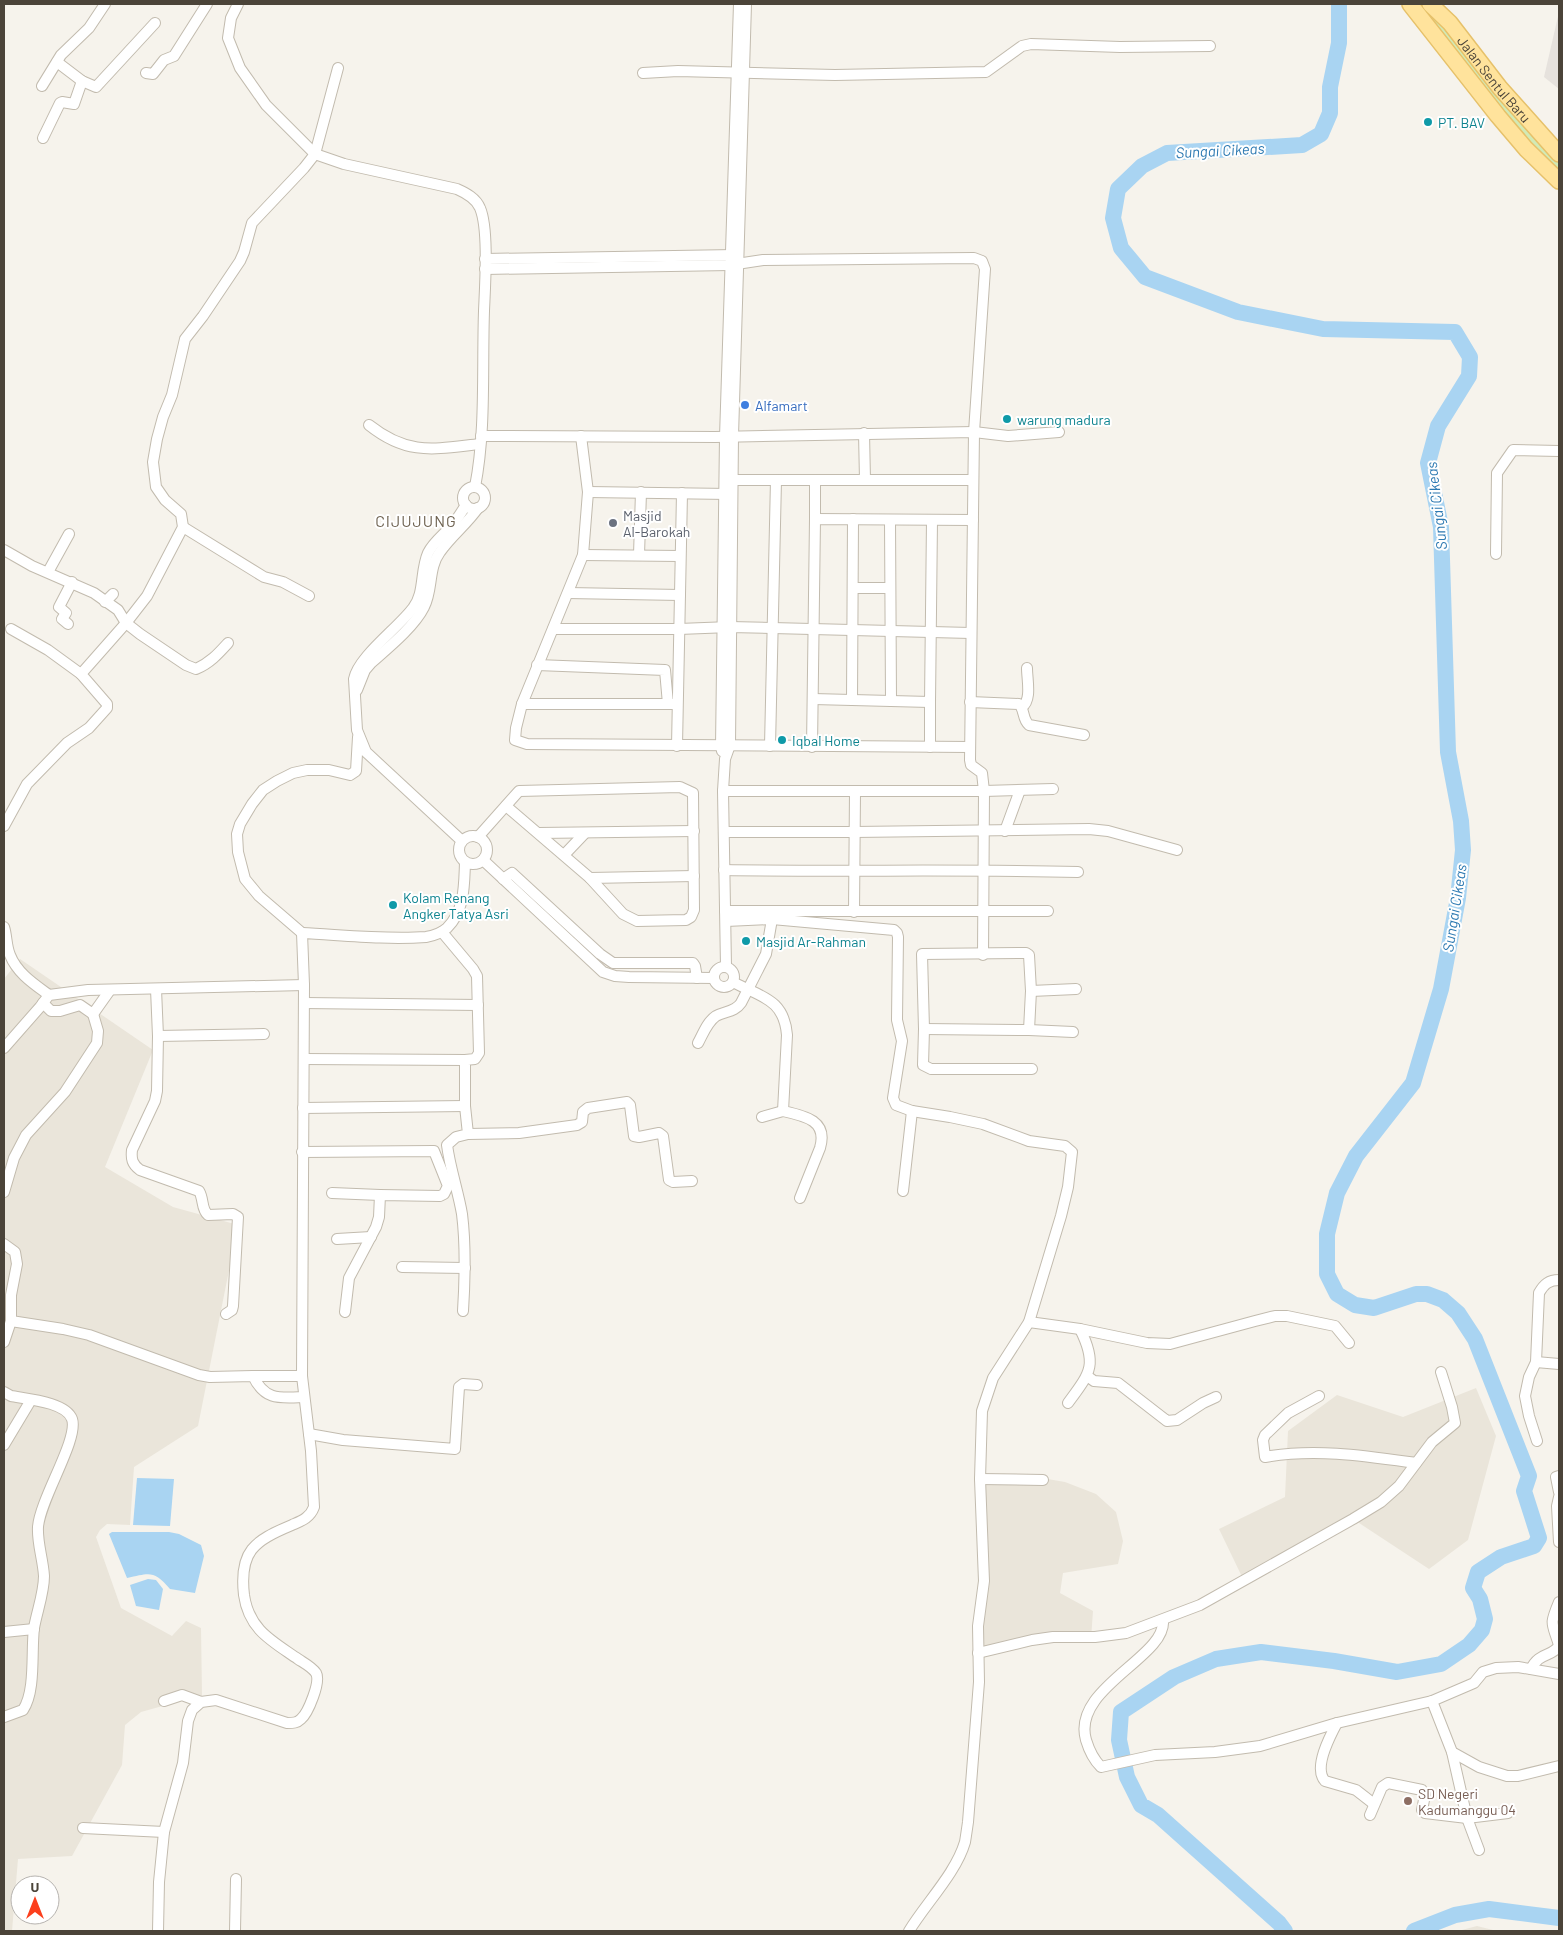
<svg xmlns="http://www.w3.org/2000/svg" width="1563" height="1935" font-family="Barlow,sans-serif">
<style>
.residential{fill:#eae5da}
.industrial{fill:#e6e2dd}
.green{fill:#d2eab5}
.water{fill:#a9d4f2}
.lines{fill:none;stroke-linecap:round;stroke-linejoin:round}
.river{stroke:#a9d4f2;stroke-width:16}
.minor-casing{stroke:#c2bbae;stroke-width:12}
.primary-casing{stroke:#e6c16a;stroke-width:18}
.minor{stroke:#fff;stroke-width:10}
.primary{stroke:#ffe39c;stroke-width:15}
.culture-dot{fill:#0f9aa8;stroke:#fff;stroke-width:2}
.shop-dot{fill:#3f7fe0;stroke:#fff;stroke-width:2}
.worship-dot{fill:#6b7280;stroke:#fff;stroke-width:2}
.education-dot{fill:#8d6e63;stroke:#fff;stroke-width:2}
.labels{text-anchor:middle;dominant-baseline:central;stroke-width:4;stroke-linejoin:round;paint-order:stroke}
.street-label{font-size:14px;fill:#4b4439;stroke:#fff}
.culture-label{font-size:14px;fill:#0d838f;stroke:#fff;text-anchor:start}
.shop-label{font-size:14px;fill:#366cbe;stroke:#fff;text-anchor:start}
.worship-label{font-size:14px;fill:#5b616d;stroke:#fff;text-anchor:start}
.education-label{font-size:14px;fill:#785e54;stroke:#fff;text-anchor:start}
.water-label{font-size:15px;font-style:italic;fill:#2e7ab2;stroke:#fff}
.quarter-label{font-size:16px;letter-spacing:1px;fill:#6e6250;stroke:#fff}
</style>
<rect width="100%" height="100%" fill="#f6f3ec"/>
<g class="residential">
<path d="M20 959 153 1050 105 1167 173 1207 238 1225 198 1426 134 1467 130 1525 107 1524 100 1530 96 1537 121 1608 172 1636 186 1621 201 1628 202 1695 141 1712 125 1725 122 1765 72 1856 18 1859 12 1931H4V979Z"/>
<path d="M1476 1388 1496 1436 1468 1540 1429 1569 1356 1521 1245 1583 1219 1529 1285 1497 1288 1431 1337 1395 1403 1417Z"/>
<path d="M978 1475 1030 1476 1065 1482 1096 1494 1116 1512 1123 1541 1118 1564 1063 1573 1060 1593 1093 1611 1091 1639 1034 1641 992 1655 981 1654 983 1585Z"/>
<path d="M1477 1926 1497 1931H1458Z"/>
</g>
<path class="industrial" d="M1559 12V89L1544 77Z"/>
<path class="green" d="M1410 4H1430L1559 154V181Z"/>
<g class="water">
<path d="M137 1478 174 1479 170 1526 133 1525Z"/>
<path d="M112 1532H169L179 1534 201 1545 204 1556 195 1593 170 1589C154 1570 150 1573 127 1578L109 1534Z"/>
<path d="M148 1579 156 1580 163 1589 159 1610 136 1606 130 1585Z"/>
</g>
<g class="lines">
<g class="river">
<path d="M1285 1931 1279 1923 1158 1815 1141 1805 1127 1777 1119 1740 1121 1712 1174 1677 1216 1659 1261 1652 1334 1661 1397 1672 1441 1664 1469 1645 1482 1630 1485 1619 1480 1599 1473 1588 1478 1572 1501 1557 1534 1546 1539 1538 1524 1491 1529 1476 1475 1339 1458 1313 1443 1300 1427 1294H1416L1374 1308 1355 1305 1337 1294 1327 1274V1234L1337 1193 1356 1156 1413 1083 1441 989 1458 898 1463 850 1461 821 1448 752 1441 527 1428 463 1438 426 1469 376 1470 357 1455 332 1323 329 1238 312 1145 277 1121 248 1113 218 1118 189 1142 166 1167 153 1302 145 1321 134 1330 113V87L1339 43V4"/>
<path d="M1414 1931 1455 1915 1489 1909 1559 1918"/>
</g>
<defs>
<g id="minor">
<path d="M238 4 231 18 228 38 240 68 266 105 315 154 344 164 457 189C466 193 476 198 480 208 489 229 485 286 484 311 482 369 486 431 475 487"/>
<path d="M57 62 82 81 96 87 155 23"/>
<path d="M146 73 153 74 164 60 174 56 207 4"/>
<path d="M643 73 678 71 835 75 986 72 1022 46 1031 44 1120 47 1210 46"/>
<path d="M42 86 61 55 89 28 105 4"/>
<path d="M43 138 60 103 62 102 74 104 82 81"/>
<path d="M485 259 735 255"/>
<path d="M485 269 730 265 763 260 974 258 982 261 985 269 974 432 970 760 971 765 982 773 984 791 983 955"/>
<path d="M369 425C408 456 434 449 480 444"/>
<path d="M864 433 865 480"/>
<path d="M481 436 715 437 974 432 1008 436 1059 432"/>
<path d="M581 436 588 492 583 555 522 704 516 728 515 740 527 744 970 747"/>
<path d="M727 480H973"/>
<circle cx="474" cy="498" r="11"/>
<path d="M588 492 729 494"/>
<path d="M815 519V480"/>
<path d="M890 520 891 701"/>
<path d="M183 527 264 577 283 582 309 596"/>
<path d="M4 550 32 566 94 593 118 610 126 623 140 634 186 665 196 669C210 663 218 654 228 643"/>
<path d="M1496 554 1497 473 1513 450 1559 451"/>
<path d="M583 555 680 556"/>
<path d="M639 555 641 492"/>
<path d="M48 572 69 534"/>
<path d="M853 588H890"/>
<path d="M568 593 680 595"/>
<path d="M105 602 113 594"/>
<path d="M68 624 62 619 66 613 59 607 72 582"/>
<path d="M11 629 48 650 81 674"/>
<path d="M553 629H679L730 627 971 633"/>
<path d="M537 665 665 670 668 704"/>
<path d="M357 690 365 670 371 663C388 648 414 627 424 607 433 590 428 568 440 552 451 536 467 524 478 508"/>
<path d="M813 699 930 702 932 520"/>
<path d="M852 700 853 519"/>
<path d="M930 702V747"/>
<path d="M970 702 1019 704C1025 710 1022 719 1029 725L1084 735"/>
<path d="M522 704H674"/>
<path d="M1022 707C1032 700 1027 680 1027 668"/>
<path d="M677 746 682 493"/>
<path d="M770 746 776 480"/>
<path d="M812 747 815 519 973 520"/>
<path d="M722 751 721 746 725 437 739 4"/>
<path d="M723 791H984L1053 789"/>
<path d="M506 806 590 878 694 876"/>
<path d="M4 826 27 784 67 743 89 728 107 708V704L81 674 126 623 147 596 183 527 181 514 165 500 156 487 153 462 157 439 163 417 172 395 185 339 203 316 240 261 244 252 252 223 304 168 315 154 338 68"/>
<path d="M1005 831 1020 790"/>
<path d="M724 832H854L1089 829 1108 831 1177 850"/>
<path d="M539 833 694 831"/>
<circle cx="473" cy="850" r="14"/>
<path d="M478 837 519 791 680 787 693 793 694 910 691 917 686 920 637 921 623 914 590 878"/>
<path d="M462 841 366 752 357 730 354 679C358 657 398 628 413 608 425 593 420 571 428 553 434 541 445 534 453 524 458 518 462 511 466 505"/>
<path d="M564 855 584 834"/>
<path d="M483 860 603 972 615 976 629 977 714 978"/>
<path d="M724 870C842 872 960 869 1078 872"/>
<path d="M503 879 512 873 600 954 613 963H693L695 966 697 978"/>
<path d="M725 911H1048"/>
<path d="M854 912 855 792"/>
<path d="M726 921 772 919 894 930 897 933 898 937 897 1020 902 1041 893 1098 896 1105 912 1111 950 1117 983 1124 1029 1141 1065 1146 1072 1152 1068 1187 1061 1216 1029 1322 993 1378 982 1411 980 1479 984 1581 978 1626 979 1682 968 1822C967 1829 966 1836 965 1842 956 1873 926 1903 909 1931"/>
<path d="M4 927C7 936 6 946 10 955 17 973 34 984 49 995"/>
<path d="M442 932 473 969 477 976 479 1053 475 1059 465 1060V1106L468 1134 456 1137 447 1145C450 1168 458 1191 462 1214 466 1246 465 1279 463 1311"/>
<path d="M302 933 259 896 245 879 238 852 237 834 240 824 252 804 263 790 277 781 293 773 307 770H329L350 775 356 771 358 737"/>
<path d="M726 967 723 791 725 759 730 745 733 436 746 4"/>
<circle cx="724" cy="977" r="10"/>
<path d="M733 982C760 997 784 998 787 1035L783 1111C806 1116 828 1121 820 1148L800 1198"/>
<path d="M156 989 158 1036 157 1091 155 1101 132 1150C131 1159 132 1164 140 1170L199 1191C204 1199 201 1209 208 1215L233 1214 238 1217 233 1306 232 1310 226 1314"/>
<path d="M1031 991 1076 989"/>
<path d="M43 1003 51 1011H60L80 1005 93 1014 110 990"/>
<path d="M304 1003 478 1005"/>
<path d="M924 1029 1029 1030 1073 1032"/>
<path d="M1029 1030 1031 991 1029 955 1026 953 922 954 924 1029 923 1065 931 1069H1032"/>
<path d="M158 1036 264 1034"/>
<path d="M698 1043C703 1034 707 1022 716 1016 725 1011 735 1012 741 1003L766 954 772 919"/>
<path d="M4 1048 40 1007 49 995 88 990 304 985"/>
<path d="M304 1059 465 1060"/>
<path d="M303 1108 465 1106"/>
<path d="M762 1117 783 1111"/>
<path d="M468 1134 519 1133 577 1125 582 1122 583 1112 588 1108 627 1102 630 1105 634 1136 639 1137 659 1133 663 1136 669 1180 673 1182 692 1181"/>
<path d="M302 1152 434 1151 448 1186 444 1194 440 1196 380 1195 379 1217 376 1227 349 1278 345 1312"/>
<path d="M903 1191 912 1111"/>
<path d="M4 1192 14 1158 26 1135 65 1092 97 1043 98 1031 93 1014"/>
<path d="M332 1193 380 1195"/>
<path d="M337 1239 371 1237"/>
<path d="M4 1244 15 1252 17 1264 11 1295V1321L4 1342"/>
<path d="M402 1267 465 1268"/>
<path d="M11 1321 63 1329 89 1335 199 1375 210 1377 253 1376C265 1401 280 1398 304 1397"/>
<path d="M1029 1322 1080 1329 1147 1343 1170 1344 1255 1321 1275 1316H1287L1335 1326 1349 1343"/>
<path d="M1536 1362 1559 1364"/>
<path d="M253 1376H302"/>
<path d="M1087 1376 1094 1381 1118 1383 1167 1421 1177 1420 1203 1403 1216 1397"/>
<path d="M4 1392 11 1396C27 1399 66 1402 72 1419 79 1439 40 1499 38 1527 37 1543 43 1559 44 1576 44 1593 37 1611 34 1628 31 1651 36 1691 23 1710L4 1717"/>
<path d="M1319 1396 1288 1413 1265 1435 1263 1440 1265 1457C1315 1448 1366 1456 1416 1463"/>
<path d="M1068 1403C1090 1373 1098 1365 1080 1329"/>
<path d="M309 1434 343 1440 455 1449 459 1387 463 1384 477 1385"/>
<path d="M1537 1441 1529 1416 1525 1396 1529 1377 1536 1362 1539 1293C1544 1284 1549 1280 1559 1280"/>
<path d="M4 1445 31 1400"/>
<path d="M1559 1476 1556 1477 1559 1492"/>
<path d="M980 1479 1043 1480"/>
<path d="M1559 1497 1557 1506 1559 1542"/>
<path d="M1559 1602C1549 1626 1552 1622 1559 1645"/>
<path d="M1163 1620C1167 1657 1071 1688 1086 1740 1089 1750 1094 1760 1101 1767L1155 1755 1215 1752 1260 1746 1337 1723 1432 1701 1474 1683 1483 1672 1496 1668 1518 1667 1559 1674"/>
<path d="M4 1632 34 1629"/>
<path d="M978 1653 1032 1640 1053 1637H1095L1126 1633 1200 1605 1353 1519 1381 1502 1399 1486 1432 1442 1455 1423 1452 1407 1441 1372"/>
<path d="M1531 1669C1539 1652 1552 1657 1559 1646"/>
<path d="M164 1701 182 1695 201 1702"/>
<path d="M1432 1701 1452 1752 1479 1767 1507 1776H1518L1559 1766"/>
<path d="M1337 1723C1330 1736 1313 1768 1325 1781L1356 1790 1374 1804"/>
<path d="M1452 1752 1467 1818 1479 1850"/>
<path d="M1370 1815 1382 1787 1388 1783 1422 1790 1425 1795 1422 1810 1425 1813 1467 1818 1508 1813"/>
<path d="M83 1828 164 1832"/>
<path d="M158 1931 159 1882 164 1832 183 1763 188 1721 192 1710 201 1702 216 1700 287 1723C293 1723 297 1723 301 1719 308 1713 321 1682 316 1673 312 1667 304 1663 298 1659 272 1641 249 1630 244 1595 239 1551 254 1541 292 1525 301 1521 310 1518 314 1507L311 1451 302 1376 304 985 302 933C342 935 385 940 426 937 433 936 441 933 447 928 465 910 464 886 465 863"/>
<path d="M235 1931 236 1879"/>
</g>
<g id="primary">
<path d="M1410 4 1498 116 1526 149 1559 181"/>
<path id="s1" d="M1430 4 1450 23 1500 88 1559 154"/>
</g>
</defs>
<use href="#minor" class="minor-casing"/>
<use href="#primary" class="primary-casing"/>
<use href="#minor" class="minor"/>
<use href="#primary" class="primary"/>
</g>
<g class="culture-dot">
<circle cx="1428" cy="122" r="5"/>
<circle cx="1007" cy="419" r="5"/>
<circle cx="782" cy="740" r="5"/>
<circle cx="393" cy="905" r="5"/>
<circle cx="746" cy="941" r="5"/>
</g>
<circle class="shop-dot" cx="745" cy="405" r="5"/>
<circle class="worship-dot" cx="613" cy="523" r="5"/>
<circle class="education-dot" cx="1408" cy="1801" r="5"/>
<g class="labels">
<g class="street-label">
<text stroke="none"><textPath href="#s1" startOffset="99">Jalan Sentul Baru</textPath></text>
</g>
<g class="culture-label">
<text x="1438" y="122">PT. BAV</text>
<text x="1017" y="419">warung madura</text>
<text x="792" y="740">Iqbal Home</text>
<text x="403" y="897">Kolam Renang<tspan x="403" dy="16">Angker Tatya Asri</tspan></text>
<text x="756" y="941">Masjid Ar-Rahman</text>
</g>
<g class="shop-label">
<text x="755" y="405">Alfamart</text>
</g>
<g class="worship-label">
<text x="623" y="515">Masjid<tspan x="623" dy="16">Al-Barokah</tspan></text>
</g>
<g class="education-label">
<text x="1418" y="1793">SD Negeri<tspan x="1418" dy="16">Kadumanggu 04</tspan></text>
</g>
<g class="water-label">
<text transform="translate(1220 150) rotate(-3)">Sungai Cikeas</text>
<text transform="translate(1436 506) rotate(-97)">Sungai Cikeas</text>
<text transform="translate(1454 908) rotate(-81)">Sungai Cikeas</text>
</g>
<g class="quarter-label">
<text x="416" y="520">CIJUJUNG</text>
</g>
</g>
<rect width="1563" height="1935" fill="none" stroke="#4b4439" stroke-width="10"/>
<g transform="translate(35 1900)"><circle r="24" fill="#ffffff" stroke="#b7b4b0"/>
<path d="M0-4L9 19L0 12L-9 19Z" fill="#fc3f1d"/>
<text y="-8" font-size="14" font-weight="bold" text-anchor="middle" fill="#4b4439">U</text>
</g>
</svg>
